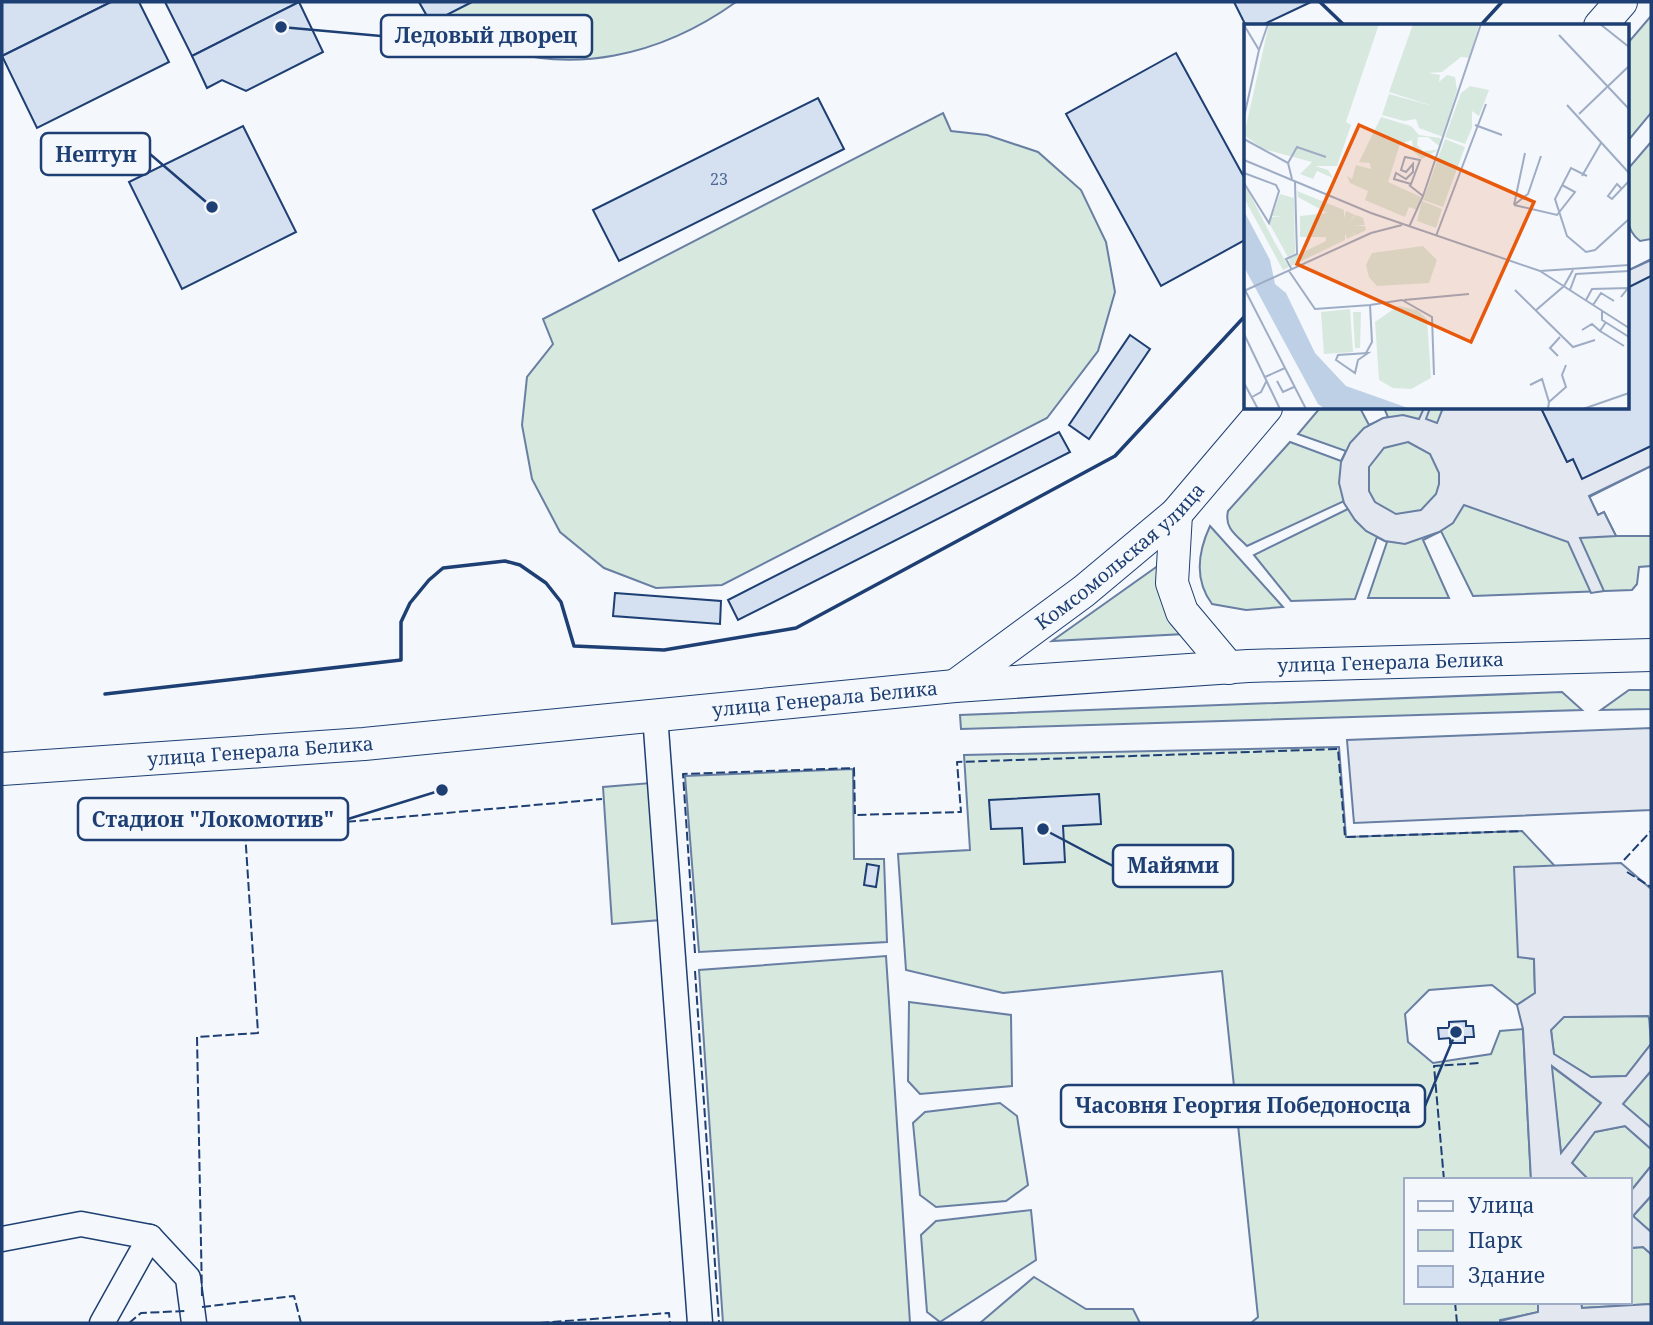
<svg xmlns="http://www.w3.org/2000/svg" width="1653" height="1325" font-family="'Noto Serif',serif">
<style>
.green{fill:#d7e8df;stroke:#687fa3;stroke-width:2}
.parking{fill:#e3e8f0;stroke:#687fa3;stroke-width:2;fill-rule:evenodd}
.building{fill:#d5e0f0;stroke:#1d3f73;stroke-width:2}
.lines{fill:none;stroke-linecap:round;stroke-linejoin:round}
.minor-casing{stroke:#1d3f73;stroke-width:27}
.major-casing{stroke:#1d3f73;stroke-width:34}
.minor{stroke:#f4f7fb;stroke-width:24}
.major{stroke:#f4f7fb;stroke-width:32}
.fence{stroke:#1d3f73;stroke-width:2;stroke-dasharray:9 3.5;stroke-linecap:butt}
.wall{stroke:#1d3f73;stroke-width:3.5}
.labels{text-anchor:middle;dominant-baseline:central;stroke-width:5;stroke-linejoin:round;paint-order:stroke}
.number-label{font-size:16px;fill:#4b6792}
.street-label{font-size:19px;fill:#1d3f73;stroke:#f4f7fb}
.inset-road{fill:none;stroke:#9eadc5;stroke-width:2}
.view{fill:#e8590c;fill-opacity:0.15;stroke:#e8590c;stroke-width:3.5}
.inset-edge{fill:none;stroke:#1d3f73;stroke-width:3.5}
.leader{fill:none;stroke:#1d3f73;stroke-width:2.5}
.callout-dot{fill:#1d3f73;stroke:#f4f7fb;stroke-width:2.5}
.callout{fill:#f4f7fb;stroke:#1d3f73;stroke-width:2.5}
.callout-label{font-size:21px;text-anchor:middle;font-weight:bold;fill:#1d3f73}
</style>
<rect width="100%" height="100%" fill="#f4f7fb"/>
<g class="green">
<path d="M419 2H736C662 55 570 78 483 43 469 38 455 25 442 17L431 23Z"/>
<path d="M1651 16V113L1627 142V44Z"/>
<path d="M943 113 951 131 987 135 1038 152 1081 190 1106 242 1115 292 1098 351 1047 418 722 585 656 588 604 568 560 532 532 479 522 425 527 377 553 344 543 319Z"/>
<path d="M1651 142V239L1640 241C1620 227 1627 192 1627 170Z"/>
<path d="M1651 259V466L1589 497 1598 515 1604 512 1616 536H1651V566L1639 567 1637 584 1632 590 1473 596 1441 531 1423 540 1449 598H1368L1387 542 1377 537 1355 599 1291 601 1254 555 1348 509 1344 501 1247 546C1236 535 1224 528 1228 511L1290 442 1341 461 1346 451 1298 434 1320 408H1360L1369 425 1388 417 1384 408H1627V271Z"/>
<path d="M1210 526 1283 607 1246 610 1212 604C1194 580 1198 552 1210 526Z"/>
<path d="M1169 558 1184 634 1052 641Z"/>
<path d="M1629 690H1651V709L1601 710Z"/>
<path d="M1562 692 1582 710 961 729 960 715Z"/>
<path d="M1339 747 1346 837 1522 831 1565 877 1518 956 1534 959 1535 993 1517 1005 1492 985 1429 990 1405 1014 1408 1042 1433 1063 1491 1054 1500 1031 1523 1029 1531 1180H1406V1302H1538L1539 1312 1500 1320V1323H1251L1258 1317 1222 971 1003 993 906 970 898 854 970 850 964 755Z"/>
<path d="M853 769 854 859H884L887 942 699 952 685 776Z"/>
<path d="M651 783 661 920 612 924 603 787Z"/>
<path d="M886 956 910 1323H723L699 970Z"/>
<path d="M909 1002 1011 1015 1012 1086 920 1094 908 1081Z"/>
<path d="M1649 1016 1651 1044 1626 1076 1591 1077 1554 1054 1551 1030 1563 1017Z"/>
<path d="M1551 1066 1601 1103 1561 1153Z"/>
<path d="M1651 1071V1128L1622 1104Z"/>
<path d="M1000 1103 1017 1116 1028 1185 1006 1201 936 1207 920 1195 913 1123 925 1112Z"/>
<path d="M1625 1126 1651 1149V1166L1630 1192V1180H1589L1572 1163 1594 1132Z"/>
<path d="M1651 1196V1232L1633 1216Z"/>
<path d="M1031 1210 1036 1260 940 1322 927 1312 921 1235 936 1221Z"/>
<path d="M1643 1247 1651 1254V1304L1582 1308 1581 1302H1630V1248Z"/>
<path d="M1034 1277 1086 1309H1133L1140 1323H980Z"/>
</g>
<g class="parking">
<path d="M1651 260V276L1627 288V271Z"/>
<path d="M1424 408H1430L1426 419 1437 423 1443 408H1541L1567 462 1573 459 1582 478 1651 446V466L1589 496 1598 515 1604 512 1616 536 1580 538 1604 591 1591 593 1568 542 1464 505 1453 523 1439 532 1405 544 1385 541 1366 531 1355 520 1344 503 1339 483 1341 462 1350 443 1364 428 1383 418 1403 415 1419 419ZM1408 442 1430 454 1439 473V484L1436 494 1421 510 1396 514 1375 502 1369 491V467L1384 448Z"/>
<path d="M1651 728V810L1354 823 1347 740Z"/>
<path d="M1621 863 1651 889V1022L1648 1016 1564 1017 1551 1030 1554 1054 1591 1077 1626 1076 1651 1044V1071L1623 1104 1651 1128V1149L1625 1126 1595 1132 1572 1163 1589 1180H1531L1523 1029 1517 1005 1535 993 1534 959 1518 957 1514 867ZM1552 1066 1601 1103 1561 1153 1552 1067Z"/>
<path d="M1651 1166V1196L1633 1216 1651 1232V1254L1643 1247 1630 1248V1192Z"/>
<path d="M1538 1302H1581L1582 1308 1651 1304V1323H1500V1321L1538 1312Z"/>
</g>
<g class="building">
<path d="M2 2H111L2 56Z"/>
<path d="M111 2H139L169 62 37 128 2 56Z"/>
<path d="M165 2H299L192 56Z"/>
<path d="M299 2 323 52 246 91 222 80 207 88 192 56Z"/>
<path d="M419 2H472L431 23Z"/>
<path d="M1234 2H1311L1260 26H1246Z"/>
<path d="M1176 53 1245 179V240L1161 286 1066 114Z"/>
<path d="M818 98 844 149 619 261 593 210Z"/>
<path d="M243 126 296 232 182 289 129 182Z"/>
<path d="M1651 276V446L1582 479 1573 459 1567 462 1541 408H1627V288Z"/>
<path d="M1130 335 1150 349 1089 439 1069 425Z"/>
<path d="M1059 432 1070 452 738 620 728 600Z"/>
<path d="M615 593 721 601 720 624 613 616Z"/>
<path d="M1099 794 1101 824 1063 826 1065 862 1024 864 1022 828 991 829 989 800Z"/>
<path d="M867 864 879 866 876 887 864 885Z"/>
<path d="M1466 1021V1026H1473L1474 1037H1465V1043H1450V1038L1439 1039 1438 1028H1449V1022Z"/>
</g>
<g class="lines">
<defs>
<g id="minor">
<path d="M655 715 700 1323"/>
<path d="M2 1239 81 1224 150 1237 188 1278 194 1323"/>
<path d="M102 1323 150 1237"/>
</g>
<g id="major">
<path d="M1600 26 1621 2"/>
<path d="M1176 514 1172 583 1182 612 1229 668"/>
<path id="s1" d="M955 686 1084 591 1176 514 1266 408"/>
<path id="s2" d="M2 769 364 744 955 686 1248 666 1651 655"/>
</g>
</defs>
<use href="#minor" class="minor-casing"/>
<use href="#major" class="major-casing"/>
<use href="#minor" class="minor"/>
<use href="#major" class="major"/>
<g class="fence">
<path d="M1624 860 1651 831"/>
<path d="M1627 872 1651 887"/>
<path d="M695 953 683 774 854 768 855 815 961 812 957 762 1338 749 1345 837 1522 831"/>
<path d="M695 971 719 1323"/>
<path d="M1444 1180 1434 1066 1480 1063"/>
<path d="M202 1296 197 1037 258 1033 245 831 602 799"/>
<path d="M1455 1302 1457 1323"/>
<path d="M202 1307 294 1296 301 1323"/>
<path d="M129 1323 141 1313 185 1311"/>
<path d="M540 1323 669 1313 670 1323"/>
</g>
<g class="wall">
<path d="M1320 2 1345 26"/>
<path d="M1480 26 1502 2"/>
<path d="M105 694 401 660V622L410 603 429 580 443 568 505 561 520 565 546 583 561 602 574 646 664 650 796 628 1115 456 1245 316"/>
</g>
</g>
<g class="labels">
<g class="number-label">
<text x="719" y="179">23</text>
</g>
<g class="street-label">
<text stroke="none"><textPath href="#s1" startOffset="210">Комсомольская улица</textPath></text>
<text stroke="none"><textPath href="#s2" startOffset="1393">улица Генерала Белика</textPath></text>
<text stroke="none"><textPath href="#s2" startOffset="826">улица Генерала Белика</textPath></text>
<text stroke="none"><textPath href="#s2" startOffset="259">улица Генерала Белика</textPath></text>
</g>
</g>
<g transform="translate(1244 24)">
<rect width="385" height="385" fill="#f4f7fb"/>
<path d="M25 0H135L102 98 107 101 93 142H71L84 146 89 154 73 147 69 155 56 150 68 138 19 125 0 111ZM169 0H235L226 34 217 33 198 48 184 49 196 51 195 58 203 51 211 53 213 66 199 113 175 104 172 95 160 97 138 91 145 70 192 83 145 68ZM226 62 245 66 235 92 228 87V104L221 120 201 113 217 69ZM137 93 167 102 175 111 196 114 198 118 195 122 184 113H174L173 121 179 127 194 126 178 135 169 127 168 116 156 120 144 158 177 173 173 186 165 183 161 193 121 176 124 167 106 159 103 152 108 155 112 141 127 145 126 139 115 138ZM201 115 221 123 199 183 179 176ZM0 159 30 217 45 243 39 246 0 174ZM53 167 100 186V194L102 187 111 191 107 196 112 191 119 194 121 201 109 202H121L122 206 112 211 107 207 111 211 103 215 101 209V216L47 242 45 235 82 217V213H56V192L83 189 54 173ZM36 170 50 174 51 229 44 233 25 199 27 193 39 192H28ZM178 177 198 185 192 204 173 197ZM179 222 193 236 185 259 133 262 125 253 122 241 128 229ZM154 282 173 286 183 295 187 354 167 365 149 364 135 356 131 298ZM106 285 109 328 80 330 77 288ZM109 288H117L116 324H111Z" fill="#d7e8df"/>
<path d="M0 187 26 236 31 260 42 269 71 329 102 362 167 385H81L74 380 0 243Z" fill="#bed0e5"/>
<path class="inset-road" d="M356 0 385 23M0 1 15 26 0 93M315 11 385 85M15 26 24 0M323 81 385 149M335 90 385 42M231 101 258 111M0 115 44 139 48 155M161 133 176 136 167 160 150 155 152 149 162 155 169 148V140L162 148 157 146ZM0 136 127 189 296 247 385 241M44 139 53 123 82 133M0 149 32 161 35 167 25 199 0 159M338 152 357 119M343 152 327 144 311 175 323 212 342 228 351 226 385 195M377 164 373 160 364 172 368 175 385 157M179 172 237 0M270 181 313 191 331 168 318 161M270 181 284 170 297 132M270 181 281 129M165 203 179 172 165 161M192 212 242 80M48 246 42 235 53 230 51 158M45 247 71 285 126 281 128 318 122 329M296 247 385 304M0 264 62 385M271 266 329 323 351 316M326 266 332 250 385 247M0 267 127 209 158 201M160 276 225 270M342 276 348 265 384 264 377 273M126 281 158 276 188 293 190 351M349 281 357 269 370 277M358 286V296L385 313M291 287 320 262 329 246M338 306 348 300 356 307 362 298M356 307 380 322M0 310 36 385M124 329 114 336 111 349 92 336 94 331ZM314 332 306 324 316 313M21 353 41 344M33 357 39 368 50 363M0 359 14 385M286 361 298 355 305 378M8 373 17 368 23 356M304 385 305 378 322 363 318 351 322 341M339 385 385 369"/>
<path class="view" d="M115 101 290 178 227 318 53 240Z"/>
<rect width="385" height="385" class="inset-edge"/>
</g>
<path class="leader" d="M281 27L381 36M212 207L150 154M442 790L348 819M1043 829L1113 866M1456 1032L1425 1106"/>
<g class="callout-dot">
<circle cx="281" cy="27" r="7"/>
<circle cx="212" cy="207" r="7"/>
<circle cx="442" cy="790" r="7"/>
<circle cx="1043" cy="829" r="7"/>
<circle cx="1456" cy="1032" r="7"/>
</g>
<g class="callout">
<rect x="381" y="15" width="211" height="42" rx="7"/>
<rect x="41" y="133" width="109" height="42" rx="7"/>
<rect x="78" y="798" width="270" height="42" rx="7"/>
<rect x="1113" y="845" width="120" height="42" rx="7"/>
<rect x="1061" y="1085" width="364" height="42" rx="7"/>
</g>
<g class="callout-label">
<text x="486" y="43">Ледовый дворец</text>
<text x="96" y="162">Нептун</text>
<text x="213" y="827">Стадион "Локомотив"</text>
<text x="1173" y="873">Майями</text>
<text x="1243" y="1113">Часовня Георгия Победоносца</text>
</g>
<rect width="1653" height="1325" fill="none" stroke="#1d3f73" stroke-width="7"/>
<rect x="1404" y="1178" width="228" height="126" fill="#f4f7fb" stroke="#9eadc5" stroke-width="2"/>
<rect x="1418" y="1201" width="35" height="10" fill="#f4f7fb" stroke="#9eadc5" stroke-width="2"/>
<text x="1468" y="1213" font-size="21" fill="#1d3f73">Улица</text>
<rect x="1418" y="1230" width="35" height="21" fill="#d7e8df" stroke="#9eadc5" stroke-width="2"/>
<text x="1468" y="1248" font-size="21" fill="#1d3f73">Парк</text>
<rect x="1418" y="1266" width="35" height="21" fill="#d5e0f0" stroke="#9eadc5" stroke-width="2"/>
<text x="1468" y="1283" font-size="21" fill="#1d3f73">Здание</text>
</svg>
